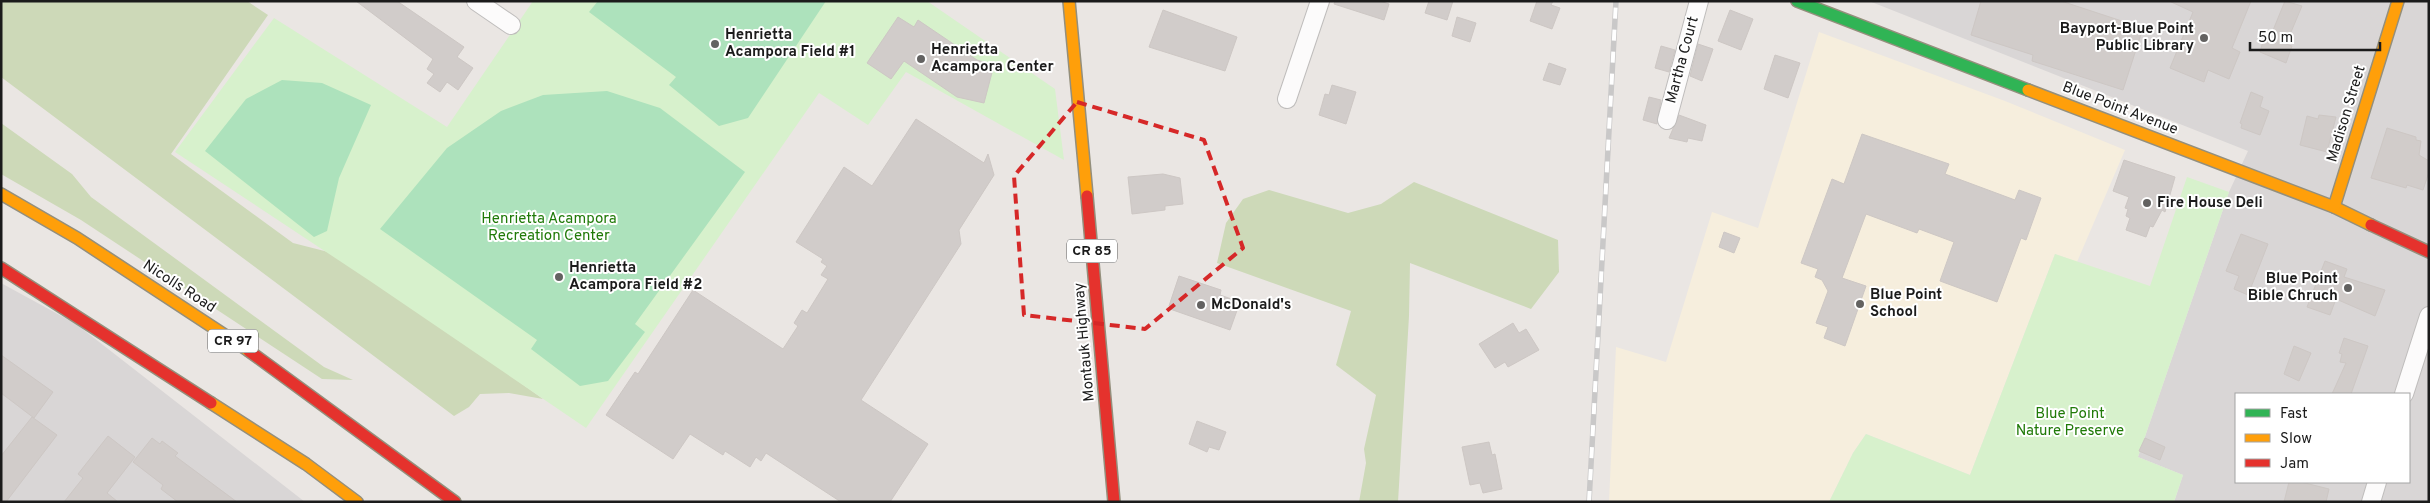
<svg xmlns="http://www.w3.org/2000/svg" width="2430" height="503" font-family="Overpass,sans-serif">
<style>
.residential{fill:#d9d6d6;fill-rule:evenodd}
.education{fill:#f6eedd}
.forest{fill:#cdd9b8}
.park{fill:#d7f1cc}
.pitch{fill:#ade2bc}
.building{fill:#d1ccca;stroke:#cdc7c4}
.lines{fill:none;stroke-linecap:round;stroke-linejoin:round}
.street-casing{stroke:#bfbdbc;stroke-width:20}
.fast-casing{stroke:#948f7c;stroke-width:14}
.slow-casing{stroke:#948f7c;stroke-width:14}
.jam-casing{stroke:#948f7c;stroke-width:14}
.street{stroke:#fcfbfb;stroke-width:18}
.fast{stroke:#30b455;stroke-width:11}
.slow{stroke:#ff9f0a;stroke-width:11}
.jam{stroke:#e5322d;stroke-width:11}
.rail-casing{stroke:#c9c8c8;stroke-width:5.5}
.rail{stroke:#fff;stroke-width:4;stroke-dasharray:11;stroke-linecap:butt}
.marked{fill:none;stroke:#d62828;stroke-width:4;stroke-dasharray:10 6;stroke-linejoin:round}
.poi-dot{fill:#636261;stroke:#fff;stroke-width:2}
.labels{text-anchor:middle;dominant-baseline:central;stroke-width:4;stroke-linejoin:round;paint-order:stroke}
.shield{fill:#fff;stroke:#5f5f5f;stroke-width:1}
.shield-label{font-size:14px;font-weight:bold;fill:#1b1b1b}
.poi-label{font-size:15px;font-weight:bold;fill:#1b1b1b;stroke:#fff;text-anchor:start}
.street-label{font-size:15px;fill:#1b1b1b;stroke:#fff}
.park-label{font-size:15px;fill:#207a08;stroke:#fff}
</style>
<rect width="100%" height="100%" fill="#eae6e3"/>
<g class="residential">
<path d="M1869 1H2429V502H2174L2183 475 2138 457 2229 192 2248 151ZM2236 394H2409V482H2236Z"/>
<path d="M1 283 76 324 305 502H1Z"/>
</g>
<path class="education" d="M1819 32 2005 101 2125 150 2077 262 2055 254 1970 475 1866 434 1853 453 1829 502H1609L1616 347 1666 362 1712 212 1758 228Z"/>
<g class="forest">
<path d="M1 1H247L268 15 171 154 293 243 344 256 543 399 509 393 480 394 469 407 454 416 1 77Z"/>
<path d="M1 123 72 174 91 197 324 367 353 380 322 379 81 220 1 174Z"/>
<path d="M1414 182 1558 240 1559 272 1531 309 1410 263 1409 316 1398 502H1359L1366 463 1364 449 1376 395 1336 365 1351 311 1217 263 1226 223 1243 199 1269 190 1348 213 1381 204Z"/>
</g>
<g class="park">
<path d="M533 1H927L1055 89 1064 160 906 72 868 125 819 93 586 428 370 281 175 152 274 18 447 127Z"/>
<path d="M2187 177 2229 192 2138 457 2183 475 2174 502H1829L1853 453 1866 434 1970 475 2055 254 2150 286Z"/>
</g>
<g class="pitch">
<path d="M598 1H826L748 118 719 126 669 85 676 77 589 12Z"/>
<path d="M282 80 322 83 371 105 339 178 327 231 314 237 205 151 246 99Z"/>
<path d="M607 91 660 108 745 172 635 324 645 332 608 381 580 386 531 349 537 340 380 229 447 148 501 111 543 95Z"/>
</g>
<g class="building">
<path d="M356 1H397L464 47 457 57 473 68 458 90 447 82 440 92 427 83 434 74 427 69 433 59Z"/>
<path d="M1335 1H1380L1389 4 1384 20 1334 4Z"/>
<path d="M1429 1H1453L1447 20 1425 13Z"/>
<path d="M1537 1H1553L1551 5 1560 8 1552 29 1530 21Z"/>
<path d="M1981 1H2061L2143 28 2123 90 2032 61 2033 55 1971 35Z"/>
<path d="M2169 1H2251L2232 48 2240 52 2229 79 2208 70 2204 82 2170 68 2193 12Z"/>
<path d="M2285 1 2302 6 2286 44 2292 46 2286 63 2260 52 2264 38 2269 40Z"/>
<path d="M1163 10 1237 37 1225 71 1149 47Z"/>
<path d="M1730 10 1753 19 1741 50 1718 41Z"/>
<path d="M898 17 914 27 918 20 977 60 994 65 984 103 957 97 904 61 891 79 867 63Z"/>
<path d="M1457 17 1476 23 1470 42 1452 36Z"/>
<path d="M1698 44 1713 49 1702 81 1690 76Z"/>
<path d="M1661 46 1675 50 1669 72 1655 68Z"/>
<path d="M1775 55 1800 63 1788 98 1764 89Z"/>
<path d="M1549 63 1566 69 1560 85 1543 80Z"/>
<path d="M1332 85 1356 92 1346 124 1319 115 1325 94 1329 95Z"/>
<path d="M2251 92 2263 97 2260 107 2269 111 2260 135 2241 128 2242 124 2240 123Z"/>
<path d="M1649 97 1661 100 1657 124 1643 120Z"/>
<path d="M1679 115 1706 125 1702 141 1688 138 1687 142 1669 138Z"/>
<path d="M2319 115 2336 117 2327 152 2300 145 2307 116 2318 119Z"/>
<path d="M916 119 984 163 988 154 994 175 959 230 961 244 861 400 928 444 890 502H841L766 453 761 461 756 457 750 467 725 451 723 455 690 434 673 459 606 415 635 372 638 374 693 290 783 349 798 326 794 323 802 310 807 313 828 279 821 275 827 266 821 262 823 259 796 242 844 167 872 186Z"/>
<path d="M2387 128 2416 137V140L2421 141 2419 155 2429 161V172L2423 190 2407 185 2406 188 2371 178Z"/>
<path d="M1862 134 1949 164 1945 174 2015 200 2019 190 2041 198 2026 240 2021 238 1997 302 1940 281 1954 242 1919 229 1917 233 1866 214 1842 278 1866 286 1845 346 1824 338 1828 327 1816 323 1828 291 1822 280 1815 277 1818 269 1801 263 1832 179 1844 184Z"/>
<path d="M2124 160 2175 177 2165 212 2162 210 2153 227 2150 226 2146 237 2126 230 2130 218 2126 216 2128 209 2125 208 2129 197 2113 191Z"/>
<path d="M1163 174 1180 178 1183 204 1165 206V210L1132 214 1128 177Z"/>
<path d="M1724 232 1740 238 1734 253 1719 247Z"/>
<path d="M2241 234 2268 244 2248 295 2234 289 2239 276 2226 271Z"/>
<path d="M2325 261 2347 269 2344 277 2385 290 2375 316 2336 299 2330 315 2307 307Z"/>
<path d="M1179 276 1221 290 1220 295 1240 302 1230 330 1170 309 1171 306H1169Z"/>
<path d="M1513 323 1519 333 1526 329 1539 350 1508 367 1505 362 1495 368 1479 344Z"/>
<path d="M2344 338 2368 346 2351 394H2332L2346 363 2340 362 2342 354 2339 353Z"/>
<path d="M2294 346 2311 353 2299 381 2284 374Z"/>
<path d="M1 355 53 392 34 418 1 393Z"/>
<path d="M32 417 57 435 6 502H1V456Z"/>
<path d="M1197 421 1226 432 1219 450 1209 447 1207 452 1189 444Z"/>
<path d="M108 436 135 457 107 493 118 502H64L83 478 78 474Z"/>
<path d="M152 438 160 444 162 441 178 453 175 456 237 502H178L161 489 163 485 133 462Z"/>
<path d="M2145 438 2165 447 2160 460 2139 451Z"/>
<path d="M1489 442 1492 455 1495 454 1502 489 1483 493 1480 483 1470 485 1462 447Z"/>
<path d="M2289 482H2301L2329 489 2326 502H2284Z"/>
</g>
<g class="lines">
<defs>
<g id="street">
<path d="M476 1 511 25"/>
<path d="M1287 99 1320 1"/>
<path d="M1667 120 1699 1"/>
<path d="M2404 394 2429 316"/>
<path d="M2371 502 2377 482"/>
</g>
<path id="fast" d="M1797 1 2028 90"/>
<g id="slow">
<path d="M1069 1 1087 196"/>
<path d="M2028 90 2334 207 2371 225"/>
<path d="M1 194 77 238 249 351"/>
<path d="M2334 207 2398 1"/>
<path d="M211 403 306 464 357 502"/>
</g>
<g id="jam">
<path d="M1087 196 1114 502"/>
<path d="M2371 225 2429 252"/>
<path d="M1 268 211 403"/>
<path d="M249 351 455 502"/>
</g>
</defs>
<use href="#street" class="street-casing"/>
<use href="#fast" class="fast-casing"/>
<use href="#slow" class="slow-casing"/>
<use href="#jam" class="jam-casing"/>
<use href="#street" class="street"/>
<use href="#fast" class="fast"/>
<use href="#slow" class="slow"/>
<use href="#jam" class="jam"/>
<defs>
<path id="rail" d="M1589 502 1616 1"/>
</defs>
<use href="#rail" class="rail-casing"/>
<use href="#rail" class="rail"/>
</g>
<path class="marked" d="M1077 102 1204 140 1243 248 1145 329 1024 315 1014 176Z"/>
<g class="poi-dot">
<circle cx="2204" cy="38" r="5"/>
<circle cx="715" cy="44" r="5"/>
<circle cx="921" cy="59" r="5"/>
<circle cx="2147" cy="203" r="5"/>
<circle cx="559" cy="277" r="5"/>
<circle cx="2348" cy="288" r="5"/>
<circle cx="1860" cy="304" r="5"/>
<circle cx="1201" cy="305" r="5"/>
</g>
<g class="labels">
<g class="shield">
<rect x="1067" y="239.5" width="50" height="23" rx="4"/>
<rect x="208" y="329.5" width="50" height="23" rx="4"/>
</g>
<g class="shield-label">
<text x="1092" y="251">CR 85</text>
<text x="233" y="341">CR 97</text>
</g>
<g class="poi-label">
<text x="2194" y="29" text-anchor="end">Bayport-Blue Point<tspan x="2194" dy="17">Public Library</tspan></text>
<text x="725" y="35">Henrietta<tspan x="725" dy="17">Acampora Field #1</tspan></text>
<text x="931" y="50">Henrietta<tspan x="931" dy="17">Acampora Center</tspan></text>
<text x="2157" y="203">Fire House Deli</text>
<text x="569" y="268">Henrietta<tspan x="569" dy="17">Acampora Field #2</tspan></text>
<text x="2338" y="279" text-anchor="end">Blue Point<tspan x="2338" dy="17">Bible Chruch</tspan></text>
<text x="1870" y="295">Blue Point<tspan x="1870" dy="17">School</tspan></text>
<text x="1211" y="305">McDonald's</text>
</g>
<g class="street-label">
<text transform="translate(1683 60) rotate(-75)">Martha Court</text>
<text transform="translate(2120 109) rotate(21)">Blue Point Avenue</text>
<text transform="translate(2347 114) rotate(-73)">Madison Street</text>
<text transform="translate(179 287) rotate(33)">Nicolls Road</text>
<text transform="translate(1085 342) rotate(-95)">Montauk Highway</text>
</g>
<g class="park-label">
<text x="549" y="219">Henrietta Acampora<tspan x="549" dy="17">Recreation Center</tspan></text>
<text x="2070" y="414">Blue Point<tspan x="2070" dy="17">Nature Preserve</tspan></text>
</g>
</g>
<rect width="2430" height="503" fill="none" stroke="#1b1b1b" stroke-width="5"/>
<rect x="2235" y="393" width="175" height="90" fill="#ffffff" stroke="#a4a4a4"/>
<rect x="2245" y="409" width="25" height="8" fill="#30b455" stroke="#a4a4a4"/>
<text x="2280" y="418" font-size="15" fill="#1b1b1b">Fast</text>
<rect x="2245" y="434" width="25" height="8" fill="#ff9f0a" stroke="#a4a4a4"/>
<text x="2280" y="443" font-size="15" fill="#1b1b1b">Slow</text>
<rect x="2245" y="459" width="25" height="8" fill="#e5322d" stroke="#a4a4a4"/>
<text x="2280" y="468" font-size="15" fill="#1b1b1b">Jam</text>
<path d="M2250 42v8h130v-8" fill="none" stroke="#1b1b1b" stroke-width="2.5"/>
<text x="2258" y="42" font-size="15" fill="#1b1b1b" stroke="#ffffff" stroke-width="4" paint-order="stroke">50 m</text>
</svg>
